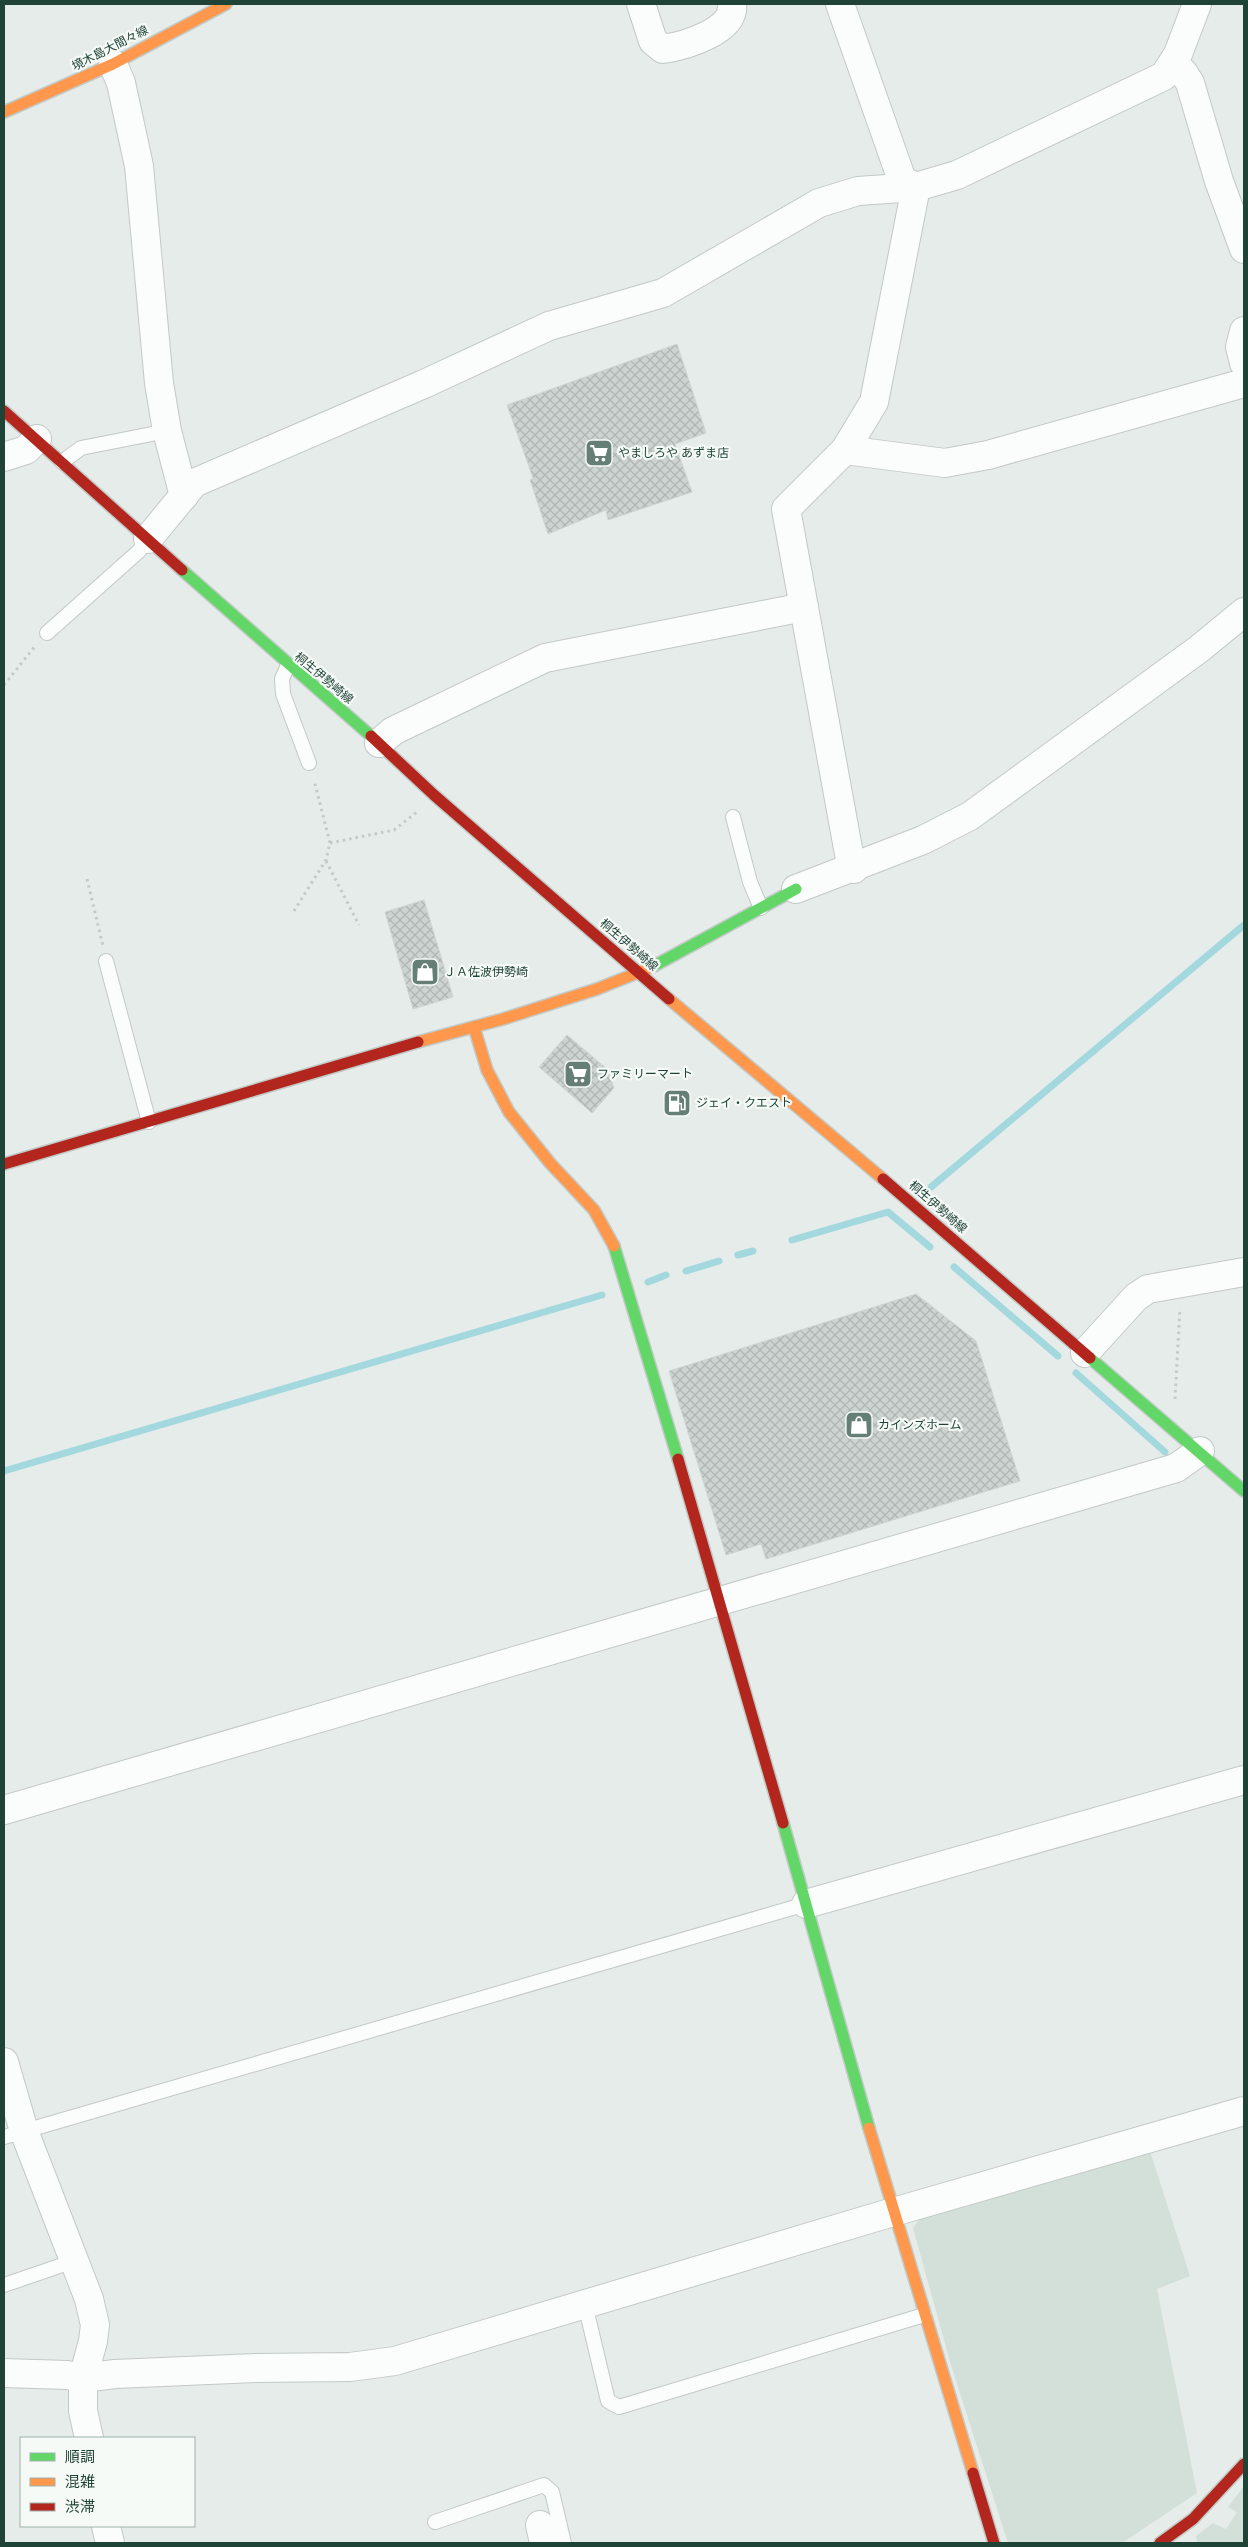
<svg xmlns="http://www.w3.org/2000/svg" width="1248" height="2547" font-family="Figtree,'Noto Sans JP',sans-serif">
<style>
.built{fill:#d3dfd9}
.lines{fill:none;stroke-linecap:round;stroke-linejoin:round}
.stream{stroke:#a3d8de;stroke-width:7}
.building{fill:url(#building-cross-hatch);stroke:#ced5d2}
.lane-casing{stroke:#c3c9c6;stroke-width:16}
.street-casing{stroke:#c3c9c6;stroke-width:30}
.fast-casing{stroke:#c1cac6;stroke-width:14}
.slow-casing{stroke:#c1cac6;stroke-width:14}
.jam-casing{stroke:#c1cac6;stroke-width:14}
.path{stroke:#c1ccc8;stroke-width:3;stroke-dasharray:2.5 4;stroke-linecap:butt}
.lane{stroke:#fbfcfc;stroke-width:14}
.street{stroke:#fbfcfc;stroke-width:28}
.fast{stroke:#63d668;stroke-width:11}
.slow{stroke:#ff974d;stroke-width:11}
.jam{stroke:#b3261e;stroke-width:11}
.labels{text-anchor:middle;dominant-baseline:central;stroke-width:4.5;stroke-linejoin:round;paint-order:stroke}
.street-label{font-size:12px;fill:#204338;stroke:#f5faf7}
.poi-label{font-size:12px;fill:#204338;stroke:#f5faf7;text-anchor:start}
</style>
<defs>
<pattern id="building-cross-hatch" width="8" height="8" patternUnits="userSpaceOnUse" patternTransform="scale(1.25)"><rect width="8" height="8" fill="#ccd3d0"/><path d="M0 0l8 8M0 8l8-8" fill="none" stroke="#afb6b3"/></pattern>
</defs>
<rect width="100%" height="100%" fill="#e6ece9"/>
<g class="built">
<path d="M1149 2148 1190 2276 1157 2289 1197 2493 1122 2543H1008L951 2365 913 2228 920 2218Z"/>
<path d="M1244 2486V2543H1197L1196 2536 1213 2523 1226 2529 1237 2512 1228 2507Z"/>
</g>
<g class="lines">
<g class="stream">
<path d="M931 1187 1244 925"/>
<path d="M792 1240 888 1212 930 1247"/>
<path d="M738 1255 753 1251"/>
<path d="M954 1267 1058 1356"/>
<path d="M686 1271 719 1261"/>
<path d="M648 1282 666 1275"/>
<path d="M1076 1373 1165 1452"/>
<path d="M4 1471 602 1295"/>
</g>
</g>
<g class="building">
<path d="M677 344 706 433 675 444 692 492 608 520 606 510 548 534 530 480 533 478 507 405Z"/>
<path d="M424 900 453 997 413 1009 385 912Z"/>
<path d="M567 1035 607 1069 614 1088 592 1113 539 1067Z"/>
<path d="M916 1294 976 1341 1020 1481 766 1559 761 1544 726 1555 669 1371Z"/>
</g>
<g class="lines">
<defs>
<g id="lane">
<path d="M62 462 81 448 167 431"/>
<path d="M47 633 139 551 148 539"/>
<path d="M288 665 282 679 283 694 309 763"/>
<path d="M733 817 750 882 761 908"/>
<path d="M106 961 149 1122"/>
<path d="M4 2137 806 1904"/>
<path d="M4 2285 74 2261"/>
<path d="M585 2304 608 2401 619 2407 924 2315"/>
<path d="M435 2522 544 2485 552 2492 564 2543"/>
</g>
<g id="street">
<path d="M641 4 653 41 663 49C684 46 736 31 732 4"/>
<path d="M840 4 902 180 916 187 874 402 845 450 786 509 849 854 854 869"/>
<path d="M113 64 121 83 139 166 159 383 167 431 184 496"/>
<path d="M1174 65 1183 72 1190 83 1219 181 1244 249"/>
<path d="M1244 331 1240 347 1244 363"/>
<path d="M845 450 945 463 988 455 1244 383"/>
<path d="M4 457 26 450 37 439"/>
<path d="M148 539 194 483 424 384 549 326 663 293 819 203 858 191 916 187 957 175 1164 76 1178 54 1197 4"/>
<path d="M379 743 393 731 545 658 804 607"/>
<path d="M796 889 923 840 970 816 1199 649 1244 612"/>
<path d="M1085 1353 1136 1297 1148 1289 1244 1272"/>
<path d="M4 1810 1176 1468 1200 1451"/>
<path d="M806 1904 1244 1780"/>
<path d="M4 2062 24 2131 89 2299 95 2325 93 2341 83 2378V2411L89 2438"/>
<path d="M4 2373 67 2375 83 2378 115 2374 256 2368 350 2367 395 2361 883 2215 1244 2111"/>
<path d="M540 2525 544 2543"/>
<path d="M106 2526 110 2543"/>
</g>
<g id="fast">
<path d="M182 570 371 736"/>
<path d="M652 967 796 889"/>
<path d="M614 1246 678 1459"/>
<path d="M1090 1358 1244 1491"/>
<path d="M783 1823 869 2128"/>
</g>
<g id="slow">
<path d="M4 112 113 64 226 4"/>
<path d="M669 999 883 1179"/>
<path d="M474 1027 487 1070 509 1112 550 1163 594 1210 614 1246"/>
<path d="M418 1042 503 1019 597 989 652 967"/>
<path d="M869 2128 973 2473"/>
</g>
<g id="jam">
<path d="M4 411 182 570"/>
<path d="M371 736 434 795 669 999"/>
<path d="M4 1164 418 1042"/>
<path d="M883 1179 1090 1358"/>
<path d="M678 1459 783 1823"/>
<path d="M973 2473 994 2543"/>
<path d="M1160 2543 1193 2519 1244 2464"/>
</g>
</defs>
<use href="#lane" class="lane-casing"/>
<use href="#street" class="street-casing"/>
<use href="#fast" class="fast-casing"/>
<use href="#slow" class="slow-casing"/>
<use href="#jam" class="jam-casing"/>
<g class="path">
<path d="M4 685 36 645"/>
<path d="M330 843 394 830 417 812"/>
<path d="M326 861 359 925"/>
<path d="M87 879 103 946"/>
<path d="M294 911 326 860 330 843 314 780"/>
<path d="M1175 1399 1180 1308"/>
</g>
<use href="#lane" class="lane"/>
<use href="#street" class="street"/>
<use href="#fast" class="fast"/>
<use href="#slow" class="slow"/>
<use href="#jam" class="jam"/>
</g>
<defs>
<symbol id="supermarket-square" viewBox="-11 -11 22 22"><rect x="-9" y="-9" width="18" height="18" rx="4" fill="#657e76" stroke="#f5faf7"/><path d="M-6-5.5h2.5l.6 2H6L4.5 2H-2.5L-4.4-4H-6ZM-1.5 3.2a1.3 1.3 0 1 0 .1 0ZM3 3.2a1.3 1.3 0 1 0 .1 0Z" fill="#fff"/></symbol>
<symbol id="shop-square" viewBox="-11 -11 22 22"><rect x="-9" y="-9" width="18" height="18" rx="4" fill="#657e76" stroke="#f5faf7"/><path d="M-5-2.5h2.3a2.7 3.5 0 0 1 5.4 0H5L5.5 6h-11ZM-1.5-2.5h3a1.5 2.3 0 0 0-3 0Z" fill="#fff"/></symbol>
<symbol id="fuel-square" viewBox="-11 -11 22 22"><rect x="-9" y="-9" width="18" height="18" rx="4" fill="#657e76" stroke="#f5faf7"/><path d="M-5.5-6h7V0h2V4h1.3V-2.5L3-4.5l.8-.8L6-3V5H2.5V1h-1V6h-7ZM-4.2-4.7v3.2H.2V-4.7Z" fill="#fff"/></symbol>
</defs>
<g fill-rule="evenodd">
<use href="#supermarket-square" x="583" y="437" width="32" height="32"/>
<use href="#shop-square" x="409" y="956" width="32" height="32"/>
<use href="#supermarket-square" x="562" y="1058" width="32" height="32"/>
<use href="#fuel-square" x="661" y="1087" width="32" height="32"/>
<use href="#shop-square" x="843" y="1409" width="32" height="32"/>
</g>
<g class="labels">
<g class="street-label">
<text transform="translate(110 48) rotate(-27)">境木島大間々線</text>
<text transform="translate(324 678) rotate(40)">桐生伊勢崎線</text>
<text transform="translate(629 945) rotate(41)">桐生伊勢崎線</text>
<text transform="translate(938 1207) rotate(41)">桐生伊勢崎線</text>
</g>
<g class="poi-label">
<text x="618" y="453">やましろや あずま店</text>
<text x="444" y="972">ＪＡ佐波伊勢崎</text>
<text x="597" y="1074">ファミリーマート</text>
<text x="696" y="1103">ジェイ・クエスト</text>
<text x="878" y="1425">カインズホーム</text>
</g>
</g>
<rect width="1248" height="2547" fill="none" stroke="#204338" stroke-width="10"/>
<rect x="20" y="2437" width="175" height="90" fill="#f5faf7" stroke="#a0b1ab"/>
<rect x="30" y="2453" width="25" height="8" fill="#63d668" stroke="#a0b1ab"/>
<text x="65" y="2462" font-size="15" fill="#204338">順調</text>
<rect x="30" y="2478" width="25" height="8" fill="#ff974d" stroke="#a0b1ab"/>
<text x="65" y="2487" font-size="15" fill="#204338">混雑</text>
<rect x="30" y="2503" width="25" height="8" fill="#b3261e" stroke="#a0b1ab"/>
<text x="65" y="2512" font-size="15" fill="#204338">渋滞</text>
</svg>
